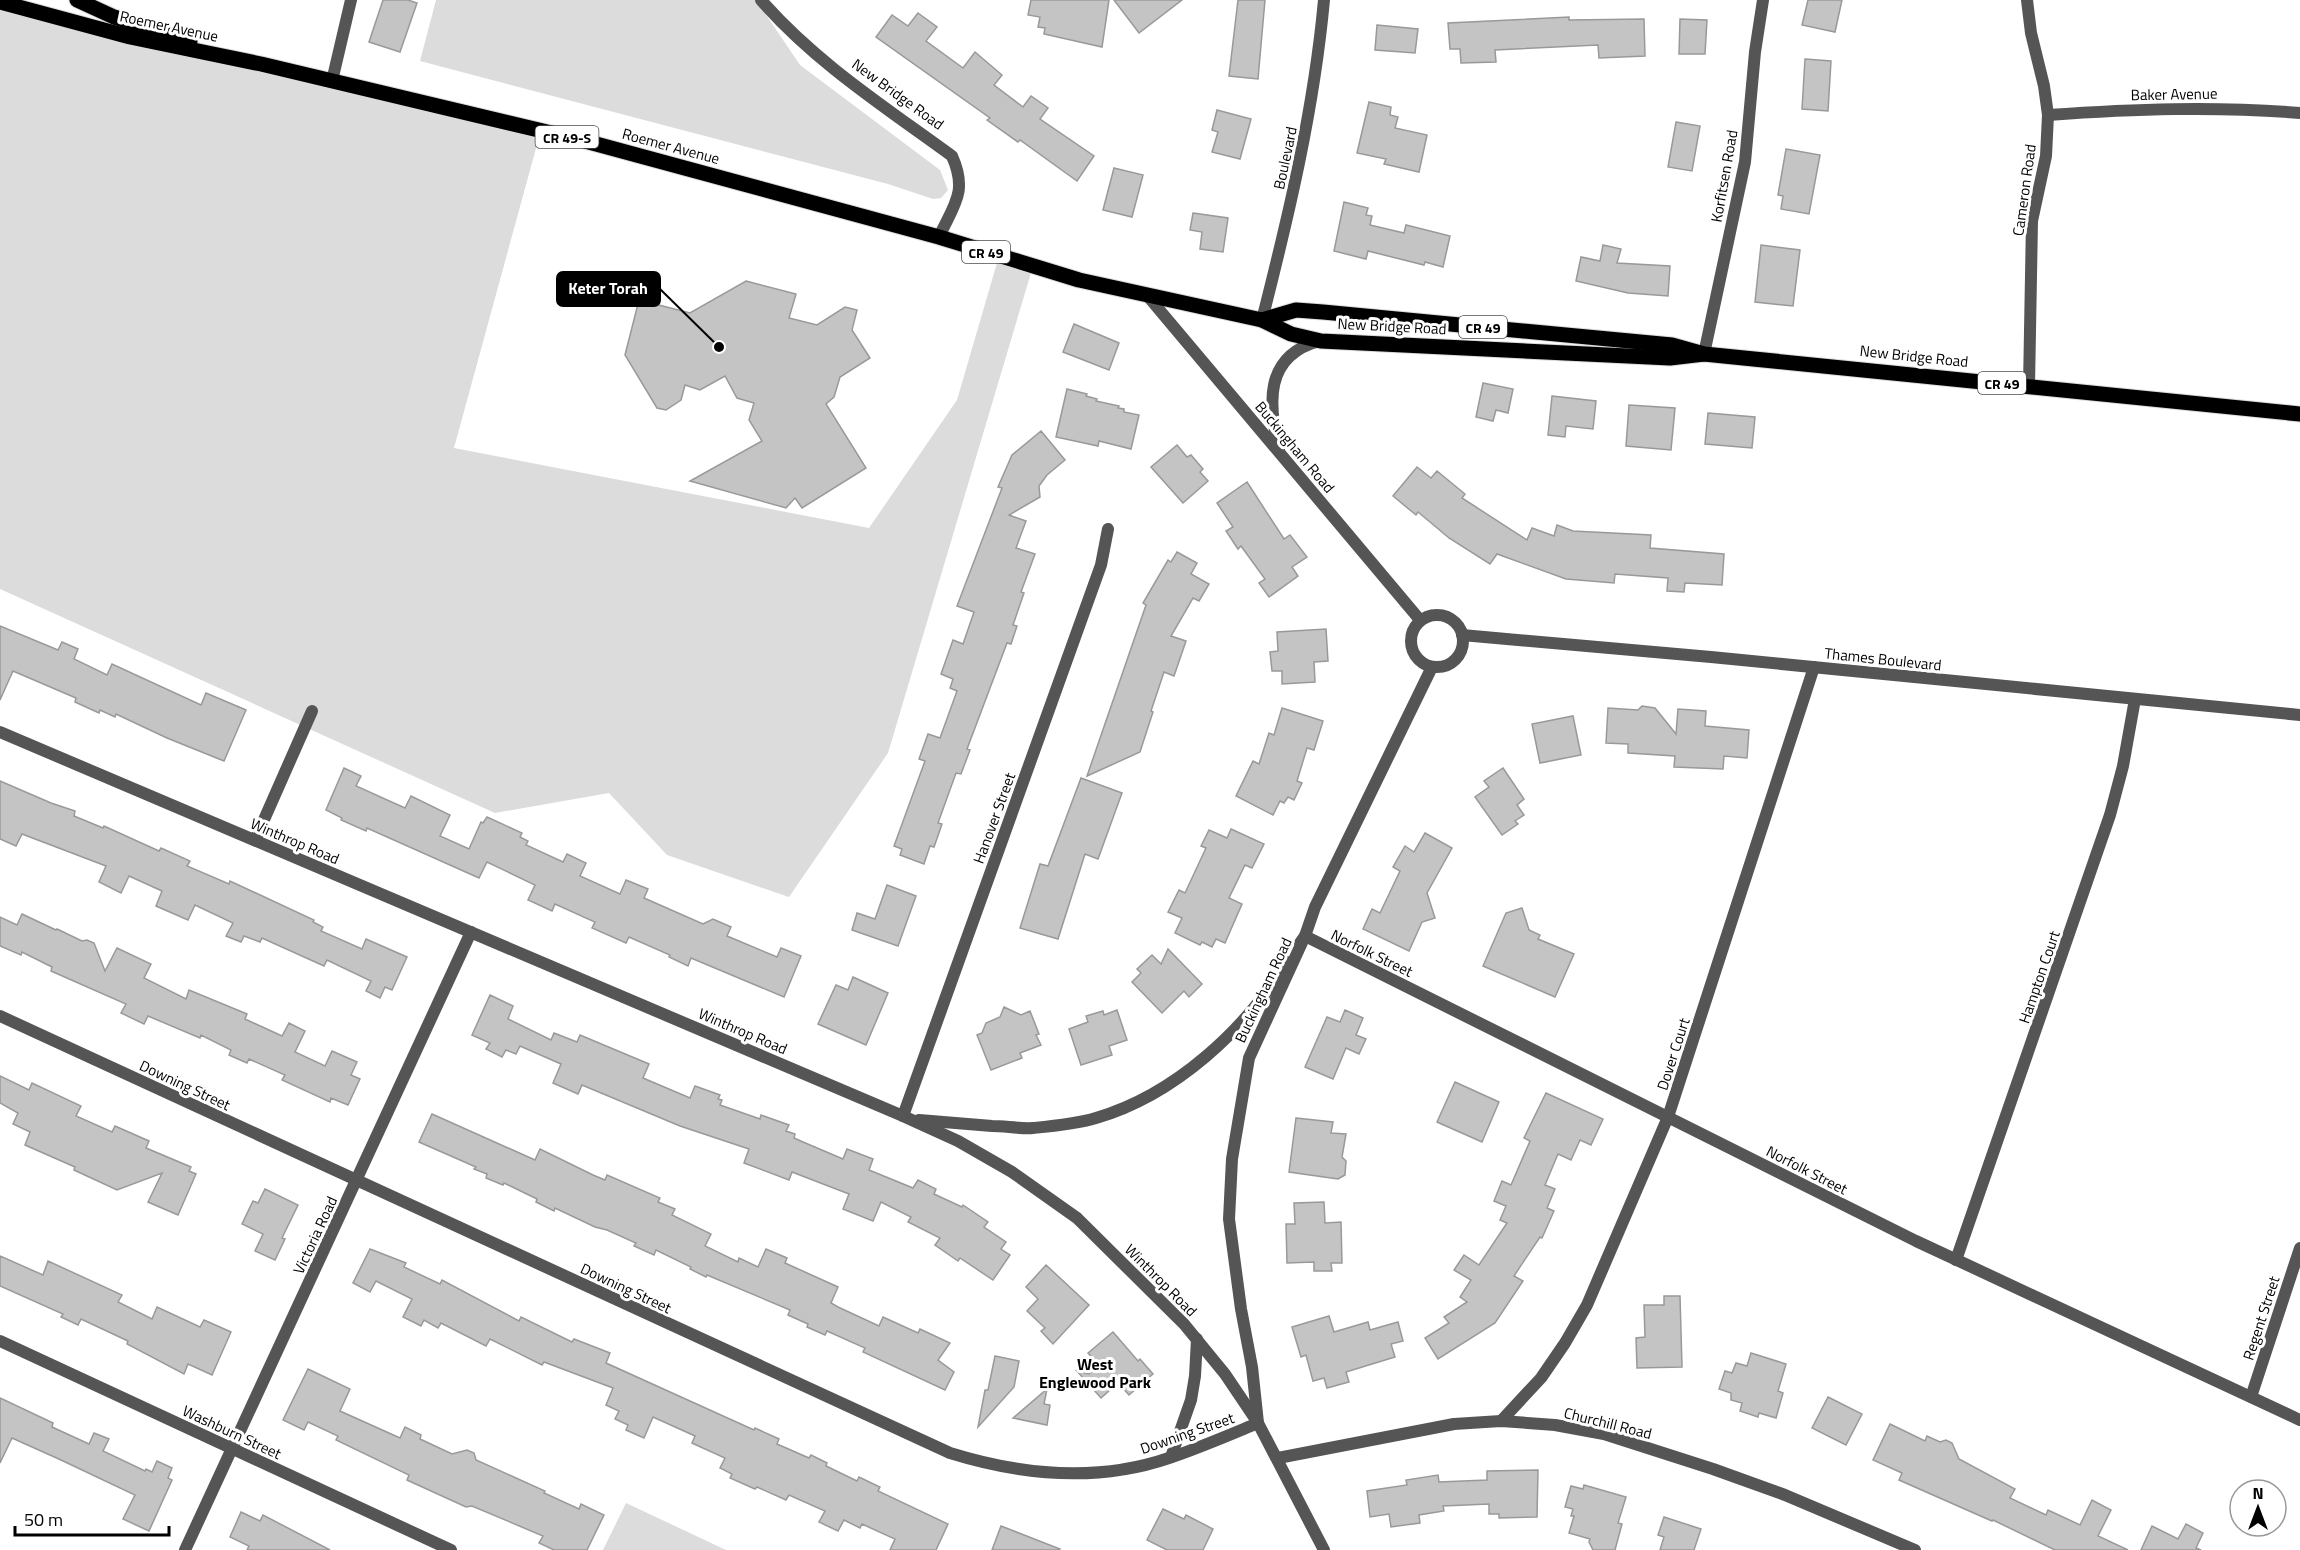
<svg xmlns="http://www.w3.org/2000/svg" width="2300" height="1550" font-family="'Titillium Web',sans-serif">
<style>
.green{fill:#dcdcdc}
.building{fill:#c4c4c4;stroke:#999;stroke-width:1.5}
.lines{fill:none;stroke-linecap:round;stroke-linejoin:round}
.primary-casing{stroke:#dbdbdb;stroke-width:17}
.minor{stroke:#555;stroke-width:12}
.tertiary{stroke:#555;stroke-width:12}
.primary{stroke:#000;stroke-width:15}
.labels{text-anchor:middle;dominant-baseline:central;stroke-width:6;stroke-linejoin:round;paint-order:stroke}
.shield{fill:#fff;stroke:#4c4c4c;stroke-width:1.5}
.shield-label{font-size:14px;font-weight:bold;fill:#000}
.street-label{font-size:15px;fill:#000;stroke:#fff}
.neighbourhood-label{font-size:16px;font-weight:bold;fill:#000;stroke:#fff}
.leader{fill:none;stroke:#000;stroke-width:2}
.callout-dot{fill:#000;stroke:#fff;stroke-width:2}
.callout{fill:#000;stroke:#000;stroke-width:2}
.callout-label{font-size:16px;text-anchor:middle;font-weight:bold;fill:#fff}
</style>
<rect width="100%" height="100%" fill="#fff"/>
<g class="green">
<path d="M436 0H756L800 65 940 170 948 190 941 198 933 199 888 184 420 61Z"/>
<path d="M0 2 541 130 454 448 869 528 957 400 999 256 1033 266 888 753 789 897 667 855 609 793 495 813 0 589Z"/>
<path d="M626 1503 726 1550H603Z"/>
</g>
<g class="building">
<path d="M383 0H408L417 3 400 52 369 42Z"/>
<path d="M1031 0H1109L1102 47 1044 34 1045 28 1038 27 1040 17 1028 15Z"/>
<path d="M1114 0H1182L1139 33Z"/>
<path d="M1238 0H1265L1258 79 1229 76Z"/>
<path d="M1808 0H1842L1835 32 1802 25Z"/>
<path d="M918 13 937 27 926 41 963 68 975 52 1002 75 994 85 1023 107 1031 96 1048 108 1040 119 1094 156 1077 181 1020 140 1018 142 987 120 990 118 876 37 892 15 908 26Z"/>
<path d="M1569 17V20L1644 19 1645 56 1599 58 1598 45 1495 50 1496 62 1461 63 1460 49H1450L1448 23Z"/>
<path d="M1680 19 1707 20 1705 54H1679Z"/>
<path d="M1377 25 1418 29 1415 53 1375 50Z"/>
<path d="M1805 59 1831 61 1828 111 1802 109Z"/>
<path d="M1369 102 1391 107 1390 115 1398 117 1395 128 1427 135 1419 172 1384 164 1386 159 1357 153Z"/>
<path d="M1217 110 1251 119 1240 159 1212 152 1218 132 1212 130Z"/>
<path d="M1676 122 1700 126 1692 171 1668 167Z"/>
<path d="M1786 149 1820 155 1809 214 1781 209 1783 196 1778 195Z"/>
<path d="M1114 168 1143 175 1132 217 1103 210Z"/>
<path d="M1344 202 1368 208 1366 215 1372 216 1370 225 1404 233 1406 225 1450 236 1443 267 1425 262 1424 265 1368 251 1366 259 1334 251Z"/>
<path d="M1193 213 1228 218 1223 252 1200 249 1202 232 1190 230Z"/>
<path d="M1603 245 1621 249 1617 263 1670 266 1668 296 1628 293 1576 281 1581 257 1600 261Z"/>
<path d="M1761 245 1800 250 1793 306 1755 302Z"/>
<path d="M746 281 796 294 789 318 817 325 845 307 857 310 852 330 870 358 840 377 834 397 826 404 866 468 802 508 795 498 786 508 690 481 762 441 749 420 754 403 737 398 725 376 700 390 685 385 681 400 666 410 657 408 625 355 639 300 690 313Z"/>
<path d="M1074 324 1119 343 1109 370 1063 352Z"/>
<path d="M1483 383 1513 389 1508 413 1496 410 1493 421 1476 417Z"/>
<path d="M1067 389 1087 394 1086 396 1097 399 1096 401 1119 406 1118 408 1124 409V412L1139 415 1131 449 1099 441 1098 446 1056 437Z"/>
<path d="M1552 396 1596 401 1593 429 1566 426 1565 437 1548 435Z"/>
<path d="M1629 405 1675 408 1671 450 1626 446Z"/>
<path d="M1708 413 1755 417 1752 448 1705 444Z"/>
<path d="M1041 431 1065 460 1047 475 1039 486 1040 497 1009 515 1026 521 1016 548 1035 554 1021 592 1024 593 1013 625 1017 626 1011 644 1007 643 967 749 970 750 961 774 956 773 938 823 942 824 934 847 930 846 924 864 900 855 902 849 894 846 925 761 919 759 928 734 940 738 957 691 950 688 953 679 941 674 953 640 963 644 974 612 957 606 1002 488 998 487 1012 455Z"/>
<path d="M1177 445 1187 457 1191 455 1203 469 1200 472 1208 481 1183 503 1151 467Z"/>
<path d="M1417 467 1431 478 1437 471 1465 494 1462 498 1527 540 1532 528 1554 536 1557 525 1573 531 1651 535 1650 548 1724 554 1722 585 1685 583 1684 592 1667 591 1668 578 1615 574 1614 583 1566 579 1497 554 1490 564 1449 538 1418 512 1416 515 1393 496Z"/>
<path d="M1247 482 1284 539 1290 535 1307 557 1292 567 1298 576 1269 597 1259 583 1265 579 1241 546 1238 549 1226 531 1233 527 1217 503Z"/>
<path d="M1177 552 1197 563 1191 574 1209 584 1199 601 1193 598 1171 636 1186 641 1174 676 1164 672 1151 711 1153 712 1140 752 1087 776 1146 605 1143 603 1168 560 1171 562Z"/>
<path d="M0 626 58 650 62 642 78 649 74 659 107 675 112 664 201 705 206 693 246 710 224 761 167 738 116 714 115 717 100 710 99 713 75 702 76 698 13 671 0 700Z"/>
<path d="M1326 629 1328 661 1314 662 1315 682 1282 684V671H1272L1270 652 1278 651 1277 632Z"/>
<path d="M1642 706 1655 708 1676 734 1678 709 1706 711 1705 726 1749 730 1747 758 1724 756 1723 769 1674 767 1675 756 1628 753V744L1606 743 1608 708 1638 710Z"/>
<path d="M1282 708 1323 721 1314 750 1307 748 1297 781 1302 783 1294 800 1288 797 1284 803 1280 801 1273 815 1236 796 1253 761 1259 764 1269 733 1274 735Z"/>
<path d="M1573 716 1581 755 1540 763 1532 724Z"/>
<path d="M344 768 361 776 356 786 405 808 411 796 450 815 440 836 469 849 481 822 483 823 487 817 522 833 520 837 528 841 526 845 563 862 567 854 586 863 580 876 620 894 626 880 648 889 644 898 703 924 713 919 731 927 727 936 777 957 781 948 801 956 784 997 691 958 688 966 669 957 670 955 629 937 626 943 592 928 595 922 555 904 552 911 528 900 535 885 487 862 479 878 367 828 366 831 341 820 342 818 326 810Z"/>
<path d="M1503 768 1524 799 1517 805 1524 815 1515 821 1518 824 1502 835 1475 797 1489 787 1484 781Z"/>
<path d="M1081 778 1122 793 1098 859 1085 854 1058 939 1020 928 1040 864 1048 866Z"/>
<path d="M0 781 51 803 75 811 74 816 103 828 104 826 159 851 161 848 190 861 187 866 229 884 230 881 314 920 313 922 323 927 321 931 362 949 366 939 407 957 392 990 385 987 380 998 366 991 371 981 327 960 324 966 262 938 260 942 244 936 241 942 226 936 233 923 195 905 188 920 156 906 162 891 129 876 121 893 99 882 106 866 22 834 16 846 0 839Z"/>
<path d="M1231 829 1264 844 1252 868 1245 865 1229 898 1242 904 1225 943 1216 939 1212 947 1202 942 1200 945 1175 933 1182 918 1168 912 1179 890 1185 893 1206 848 1201 846 1209 830 1227 838Z"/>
<path d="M1425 833 1452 848 1427 893 1435 918 1422 922 1409 951 1363 929 1372 909 1380 913 1400 871 1393 867 1405 846 1414 852Z"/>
<path d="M887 885 916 896 898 946 852 930 857 913 875 919Z"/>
<path d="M1522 908 1529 930 1540 935 1538 939 1574 954 1555 997 1483 966 1506 913Z"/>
<path d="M22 914 56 930 57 929 82 941 87 940 94 943 105 971 117 948 151 964 144 978 186 999 189 990 247 1014 245 1019 282 1036 289 1023 305 1031 295 1052 325 1066 332 1051 357 1062 351 1075 360 1079 348 1105 331 1098 330 1102 282 1080 285 1075 249 1059 247 1063 229 1055 231 1050 201 1035 200 1038 148 1016 144 1024 121 1013 126 1004 51 971 52 967 22 952 21 955 0 946V917L17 925Z"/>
<path d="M1168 949 1202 984 1189 997 1184 991 1162 1013 1132 982 1141 973 1137 969 1152 955 1161 964Z"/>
<path d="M853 977 888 993 866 1045 818 1024 836 985 848 990Z"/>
<path d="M490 995 513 1006 508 1019 551 1040 554 1033 577 1042 580 1035 649 1064 643 1078 690 1098 695 1086 720 1095 718 1099 722 1100 720 1105 760 1119 761 1115 789 1125 786 1131 795 1134 794 1138 803 1142 843 1159 847 1149 873 1159 869 1170 913 1188 918 1180 936 1189 934 1194 962 1207 963 1205 988 1222 984 1227 1006 1242 1001 1249 1010 1255 993 1280 960 1258 958 1261 935 1245 940 1238 908 1222 911 1217 881 1202 873 1221 843 1209 849 1194 792 1172 789 1180 744 1163 749 1149 680 1126 582 1085 578 1094 553 1083 561 1064 520 1046 516 1054 506 1050 502 1057 486 1049 490 1043 472 1035Z"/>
<path d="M1004 1007 1021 1015 1030 1011 1039 1034 1036 1035 1041 1045 1020 1053 1022 1058 991 1070 977 1035 982 1033 986 1023 1000 1017Z"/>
<path d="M1117 1010 1127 1040 1109 1046 1112 1055 1081 1065 1069 1029 1088 1022 1086 1016 1103 1011 1104 1015Z"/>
<path d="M1345 1010 1363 1018 1356 1035 1366 1039 1359 1054 1346 1048 1333 1079 1305 1067 1327 1017 1340 1022Z"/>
<path d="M0 1076 29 1090 32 1083 81 1106 76 1116 112 1132 115 1126 149 1141 146 1148 191 1167 189 1171 196 1174 178 1215 148 1202 162 1173 117 1190 74 1170 75 1167 25 1145 30 1132 13 1124 18 1113 0 1103Z"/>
<path d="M1455 1082 1499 1102 1482 1142 1437 1122Z"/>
<path d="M1546 1093 1603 1119 1591 1145 1580 1140 1571 1160 1558 1154 1545 1185 1555 1189 1547 1208 1554 1211 1542 1238 1540 1237 1514 1276 1523 1281 1495 1323 1438 1359 1425 1338 1449 1323 1444 1317 1467 1302 1460 1297 1471 1280 1454 1270 1464 1255 1479 1265 1507 1223 1500 1220 1506 1206 1494 1201 1502 1181 1511 1185 1530 1141 1524 1138Z"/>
<path d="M432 1114 535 1160 540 1149 593 1175 605 1180 607 1175 660 1198 658 1202 675 1209 672 1215 711 1234 705 1246 738 1262 739 1258 758 1267 766 1249 787 1258 785 1263 838 1287 831 1303 838 1307 879 1326 883 1317 918 1333 920 1329 950 1343 938 1360 954 1372 945 1390 863 1352 865 1348 827 1331 825 1335 807 1327 808 1324 788 1315 790 1310 707 1275 706 1277 690 1269 691 1267 656 1250 654 1255 634 1246 636 1243 607 1230 595 1227 555 1208 554 1211 536 1202 537 1199 504 1183 503 1185 486 1178 487 1174 474 1169 476 1167 419 1142Z"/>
<path d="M1296 1118 1333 1122 1331 1133 1346 1134 1342 1157 1346 1161 1345 1175 1338 1179 1289 1172Z"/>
<path d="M265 1189 298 1205 282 1238 285 1239 275 1260 255 1251 263 1234 242 1224 253 1201 258 1203Z"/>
<path d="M1324 1202 1325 1223 1341 1222 1342 1263H1331L1332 1271H1314V1262L1287 1263 1286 1224H1295L1294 1203Z"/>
<path d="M370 1249 406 1263 404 1267 440 1284 442 1280 519 1321 521 1317 572 1342 574 1339 610 1353 606 1363 754 1430 755 1428 779 1439 777 1444 809 1458 811 1455 827 1463 826 1466 857 1481 859 1477 880 1487 878 1491 948 1524 936 1550H890L895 1539 862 1524 860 1528 844 1520 838 1531 819 1522 825 1511 789 1495 786 1500 757 1487 755 1489 730 1478 732 1474 720 1468 725 1458 692 1443 695 1436 653 1417 644 1438 626 1430 628 1425 615 1419 619 1411 606 1405 613 1388 544 1362 542 1365 490 1339 486 1346 441 1323 438 1328 424 1320 421 1326 403 1317 412 1299 376 1281 370 1292 353 1283Z"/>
<path d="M0 1256 43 1275 48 1261 122 1295 118 1302 152 1319 157 1307 200 1327 204 1320 231 1332 212 1375 188 1364 184 1374 127 1344 128 1341 81 1319 78 1325 61 1317 63 1314 0 1286Z"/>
<path d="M1046 1265 1089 1305 1053 1344 1041 1331 1045 1328 1027 1311 1038 1299 1026 1287Z"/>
<path d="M1664 1296H1680L1682 1367 1637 1368 1636 1338 1645 1337 1644 1305H1664Z"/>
<path d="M1329 1316 1334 1332 1368 1322 1370 1330 1398 1322 1403 1341 1391 1344 1395 1357 1346 1372 1349 1382 1327 1388 1324 1378 1313 1381 1306 1355 1301 1357 1292 1327Z"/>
<path d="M1113 1332 1138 1361 1140 1359 1153 1374 1129 1395 1118 1383 1101 1398 1077 1371 1089 1374 1099 1365 1088 1353Z"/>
<path d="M1751 1353 1786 1364 1778 1391 1783 1393 1776 1418 1759 1413 1758 1417 1740 1411 1742 1403 1731 1400V1393L1719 1389 1725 1371 1732 1373 1736 1363 1747 1366Z"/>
<path d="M995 1356 1019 1361 1014 1387 978 1427 985 1390H988Z"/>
<path d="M308 1369 350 1389 340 1411 400 1438 405 1427 421 1435 420 1439 452 1454 467 1450 474 1453 476 1460 545 1491 544 1493 579 1509 581 1504 604 1515 587 1550H554L539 1543 543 1536 472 1506 466 1507 407 1480 409 1475 336 1440 338 1436 308 1422 304 1430 283 1420Z"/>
<path d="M1047 1389 1044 1404 1050 1405 1047 1425 1013 1418Z"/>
<path d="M1828 1397 1862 1414 1846 1445 1812 1428Z"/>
<path d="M0 1398 53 1423 52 1427 89 1444 94 1433 109 1439 103 1451 145 1471 146 1469 152 1472 157 1461 172 1468 168 1478 172 1480 149 1531 123 1519 135 1495 61 1460 12 1438 0 1463Z"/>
<path d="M1890 1424 1925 1441 1927 1436 1940 1442 1946 1440 1952 1443 1959 1459 2015 1489 2010 1498 2046 1515 2048 1510 2080 1525 2092 1500 2111 1510 2098 1536 2128 1550H2055L1993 1520 1992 1521 1899 1480 1902 1473 1873 1460Z"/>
<path d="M1538 1470 1537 1517 1499 1518V1514H1489V1504L1443 1506 1444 1511 1419 1515 1420 1523 1391 1527 1389 1514 1370 1517 1367 1491 1407 1485 1406 1480 1438 1475 1439 1482 1487 1480V1471Z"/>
<path d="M1584 1485 1626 1497 1618 1523 1622 1524 1615 1550H1593L1589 1542 1590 1539 1569 1533 1574 1516H1571L1573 1509 1565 1507 1571 1486 1583 1489Z"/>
<path d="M1163 1509 1184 1519 1186 1515 1213 1529 1203 1550H1167L1147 1540Z"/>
<path d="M241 1512 260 1521 263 1515 330 1550H247L249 1546 230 1537Z"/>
<path d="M1664 1517 1701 1529 1694 1550H1660L1664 1537 1658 1535Z"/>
<path d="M2186 1524 2203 1533 2196 1548 2201 1550H2141L2152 1526 2178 1539Z"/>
<path d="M1001 1526 1060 1549 1059 1550H992Z"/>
</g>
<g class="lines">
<defs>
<g id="primary">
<path d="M77 0 114 17 190 41"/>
<path d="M0 2 130 37 261 64 585 141 939 237 1079 280 1262 320 1291 334 1321 341 1670 358 1704 354"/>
<path d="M1262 320 1296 310 1323 312 1672 345 1704 354 2300 414"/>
</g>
</defs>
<use href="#primary" class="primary-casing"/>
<g class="minor">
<path d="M761 0C815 62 885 107 952 156 968 192 954 204 939 237"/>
<path d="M2027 0 2031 33 2044 86 2048 115 2046 156 2032 221 2029 386"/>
<path d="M332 81 351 0"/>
<path d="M2048 115C2134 109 2214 106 2300 113"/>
<path d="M1146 294 1420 620"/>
<path d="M1704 354 1745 162 1755 52 1763 0"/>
<path d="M1279 450C1268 404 1264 356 1319 341"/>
<circle cx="1437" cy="641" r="26"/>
<path d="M1462 635 1711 657 2300 715"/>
<path d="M0 732 903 1116 958 1141 1012 1172 1077 1218 1184 1324 1225 1374 1258 1423 1324 1550"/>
<path d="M255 840 312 711"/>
<path d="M1300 943 1305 936 1916 1241 2300 1420"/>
<path d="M0 1016 950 1453C1021 1475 1096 1483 1169 1458 1199 1448 1229 1435 1258 1423L1252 1367 1241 1309 1229 1219 1232 1159 1249 1058 1305 936 1315 907 1432 667"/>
<path d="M903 1116 1101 565 1108 529"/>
<path d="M919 1120C943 1122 968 1124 992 1126 1005 1126 1020 1129 1033 1128 1054 1126 1076 1124 1096 1118 1175 1095 1245 1030 1287 962"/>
<path d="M1956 1260 2110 815 2123 766 2135 699"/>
<path d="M0 1341 451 1550"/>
<path d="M2251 1397 2300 1248"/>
<path d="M1501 1421 1541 1378 1565 1343 1587 1305 1668 1117 1814 667"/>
<path d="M1171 1457 1191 1400 1195 1376 1197 1339"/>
<path d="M1278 1458 1454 1424 1501 1421 1555 1425 1604 1434 1713 1469 1785 1495 1915 1550"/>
<path d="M185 1550 471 932"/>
</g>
<path class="tertiary" d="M1262 320C1289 214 1314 109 1324 0"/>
<use href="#primary" class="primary"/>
</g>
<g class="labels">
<g class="shield">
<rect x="535.5" y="126" width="63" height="22" rx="4.5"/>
<rect x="962" y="241" width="48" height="22" rx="4.5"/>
<rect x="1459" y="316" width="48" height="22" rx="4.5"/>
<rect x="1978" y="372" width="48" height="22" rx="4.5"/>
</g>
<g class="shield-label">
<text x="567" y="137">CR 49-S</text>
<text x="986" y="252">CR 49</text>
<text x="1483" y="327">CR 49</text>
<text x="2002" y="383">CR 49</text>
</g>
<g class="street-label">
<text transform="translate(169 26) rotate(12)">Roemer Avenue</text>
<text transform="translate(898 94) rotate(36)">New Bridge Road</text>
<text transform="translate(2174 94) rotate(-1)">Baker Avenue</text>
<text transform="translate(671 146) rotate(15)">Roemer Avenue</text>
<text transform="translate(1285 158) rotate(-78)">Boulevard</text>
<text transform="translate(1724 176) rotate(-80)">Korfitsen Road</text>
<text transform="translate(2024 190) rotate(-82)">Cameron Road</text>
<text transform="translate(1392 326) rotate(3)">New Bridge Road</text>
<text transform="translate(1914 356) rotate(6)">New Bridge Road</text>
<text transform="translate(1295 447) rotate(50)">Buckingham Road</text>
<text transform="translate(1883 659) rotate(6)">Thames Boulevard</text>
<text transform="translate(994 818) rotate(-70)">Hanover Street</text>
<text transform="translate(295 841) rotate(23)">Winthrop Road</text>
<text transform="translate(1372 953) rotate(26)">Norfolk Street</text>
<text transform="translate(2039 977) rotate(-71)">Hampton Court</text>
<text transform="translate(1263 990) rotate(-65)">Buckingham Road</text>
<text transform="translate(743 1031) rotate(23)">Winthrop Road</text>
<text transform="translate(1673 1054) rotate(-72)">Dover Court</text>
<text transform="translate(185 1085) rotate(25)">Downing Street</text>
<text transform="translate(1807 1170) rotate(27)">Norfolk Street</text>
<text transform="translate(315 1235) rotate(-65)">Victoria Road</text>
<text transform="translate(1161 1280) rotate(45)">Winthrop Road</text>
<text transform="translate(626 1288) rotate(25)">Downing Street</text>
<text transform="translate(2261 1318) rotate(-72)">Regent Street</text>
<text transform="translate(1608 1423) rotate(14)">Churchill Road</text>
<text transform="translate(232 1432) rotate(25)">Washburn Street</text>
<text transform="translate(1187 1433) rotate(-19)">Downing Street</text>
</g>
<g class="neighbourhood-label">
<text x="1095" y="1364">West<tspan x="1095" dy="18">Englewood Park</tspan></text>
</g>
</g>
<path class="leader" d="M719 347L660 289"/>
<circle class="callout-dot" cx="719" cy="347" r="6"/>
<rect class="callout" x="557" y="272" width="103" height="34" rx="6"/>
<g class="callout-label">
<text x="608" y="294">Keter Torah</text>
</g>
<g transform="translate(2258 1508)"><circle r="28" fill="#ffffff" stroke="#999999" stroke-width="1.5"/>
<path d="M0-4.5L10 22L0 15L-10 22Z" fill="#000000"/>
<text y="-9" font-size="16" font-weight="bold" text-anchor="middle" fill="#000000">N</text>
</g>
<path d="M15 1526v9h154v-9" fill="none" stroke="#000000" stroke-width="3"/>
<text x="24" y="1526" font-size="18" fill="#000000" stroke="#ffffff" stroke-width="4.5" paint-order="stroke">50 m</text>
</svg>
